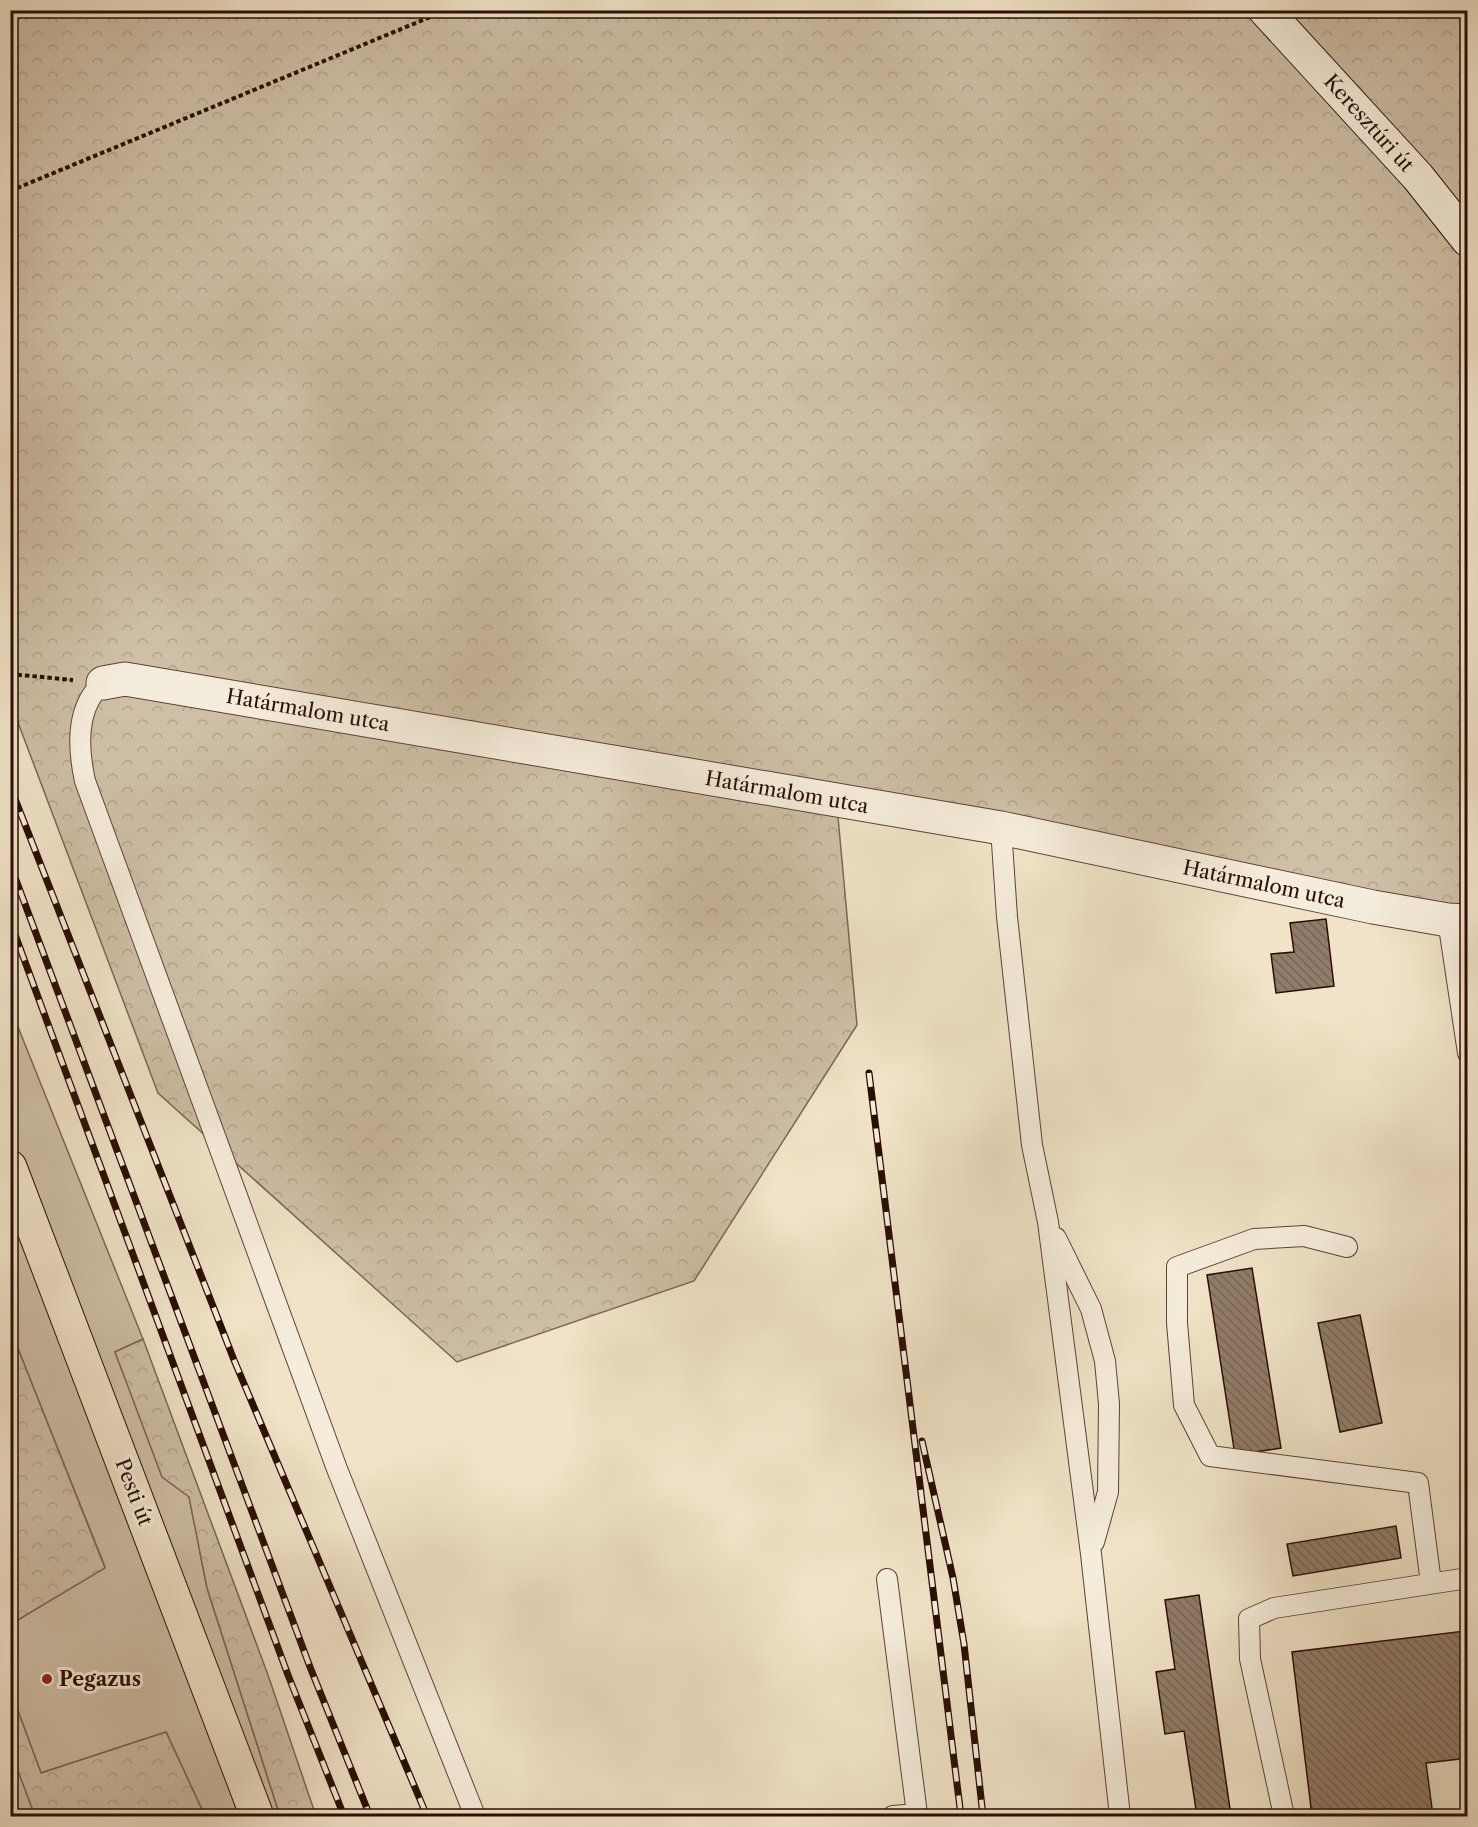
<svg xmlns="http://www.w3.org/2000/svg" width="1478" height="1827" font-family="'Libre Caslon Text',serif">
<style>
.green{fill:#cebfa6;stroke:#7c6655;stroke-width:1.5}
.forest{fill:url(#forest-crowns);stroke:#7c6655;stroke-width:1.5}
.building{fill:url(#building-back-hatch);stroke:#2a0d04;stroke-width:1.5}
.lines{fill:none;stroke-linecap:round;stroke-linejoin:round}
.service-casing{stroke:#5c4235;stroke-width:22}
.minor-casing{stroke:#5c4235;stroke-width:35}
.secondary-casing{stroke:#2a0d04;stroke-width:35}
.primary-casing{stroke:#2a0d04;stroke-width:35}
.path{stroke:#2a0d04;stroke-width:4;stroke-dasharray:4.5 3;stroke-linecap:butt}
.service{stroke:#f5eddb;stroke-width:20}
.minor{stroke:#f5eddb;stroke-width:33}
.secondary{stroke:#f5eddb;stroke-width:33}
.primary{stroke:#f0e3c7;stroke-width:33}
.rail-casing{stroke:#2a0d04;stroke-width:7}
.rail{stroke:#f5eddb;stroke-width:4.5;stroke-dasharray:14;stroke-linecap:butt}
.poi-dot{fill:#8f2418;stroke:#f5eddb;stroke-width:2}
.labels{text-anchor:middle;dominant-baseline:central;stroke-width:6;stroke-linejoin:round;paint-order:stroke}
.street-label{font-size:20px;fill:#2a0d04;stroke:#f5eddb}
.poi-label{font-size:20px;font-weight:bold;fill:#2a0d04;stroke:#f5eddb;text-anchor:start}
</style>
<defs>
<pattern id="forest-crowns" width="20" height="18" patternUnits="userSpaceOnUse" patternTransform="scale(1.5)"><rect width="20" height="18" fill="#cebfa6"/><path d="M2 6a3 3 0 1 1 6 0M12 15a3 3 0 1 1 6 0" fill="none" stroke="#b1a38d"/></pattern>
<pattern id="building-back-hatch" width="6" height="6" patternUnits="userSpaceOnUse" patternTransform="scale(1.5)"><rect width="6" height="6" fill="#917c69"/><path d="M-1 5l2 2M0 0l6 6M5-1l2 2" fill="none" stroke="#776454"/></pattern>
</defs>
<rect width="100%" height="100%" fill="#f0e3c7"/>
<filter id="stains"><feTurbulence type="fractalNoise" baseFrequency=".00333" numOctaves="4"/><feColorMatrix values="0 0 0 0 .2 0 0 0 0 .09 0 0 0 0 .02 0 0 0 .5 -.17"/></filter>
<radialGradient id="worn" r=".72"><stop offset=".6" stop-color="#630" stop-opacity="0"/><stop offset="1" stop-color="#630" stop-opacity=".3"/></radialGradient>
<g class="green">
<path d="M10 1007 143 1339 115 1352 162 1476 189 1496 207 1588 280 1816H205L166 1732 41 1773 11 1692V1624L105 1567 11 1331Z"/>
<path d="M11 1752 35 1816H11Z"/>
</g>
<g class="forest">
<path d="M11 11H1467V939L837 806 857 1025 694 1281 457 1362 158 1093 11 704Z"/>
<path d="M11 1331 105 1568 11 1624H10Z"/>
<path d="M143 1339 268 1675 316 1816H280L207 1588 189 1497 162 1477 115 1352Z"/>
<path d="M11 1692 41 1773 166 1732 205 1816H35L11 1752Z"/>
</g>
<g class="building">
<path d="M1326 919 1334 986 1276 993 1271 954 1294 952 1290 923Z"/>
<path d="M1252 1268 1281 1448 1235 1455 1207 1275Z"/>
<path d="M1360 1315 1382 1423 1340 1432 1318 1323Z"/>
<path d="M1396 1526 1401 1558 1293 1576 1287 1544Z"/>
<path d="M1199 1595 1231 1816H1197L1184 1731 1165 1734 1156 1672 1175 1669 1165 1600Z"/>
<path d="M1465 1631 1468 1648V1758L1426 1763 1433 1816H1312L1292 1652Z"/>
</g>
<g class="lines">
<defs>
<g id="service">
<path d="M103 683C75 707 78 749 85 781L337 1469 475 1816"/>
<path d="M1001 828 1007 917 1032 1145 1048 1222 1091 1554 1120 1816"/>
<path d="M1448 920 1468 1053"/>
<path d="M1056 1238 1091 1309 1105 1361 1109 1404 1108 1492 1094 1542"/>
<path d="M1347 1247 1304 1236 1254 1239 1177 1267V1323L1184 1405 1210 1456 1418 1483 1431 1583"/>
<path d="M887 1579 917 1814 893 1816"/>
<path d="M1284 1816 1250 1659 1249 1619 1274 1608 1468 1578"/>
</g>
<path id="minor" d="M103 683 125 679 1001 828 1373 907 1448 920 1468 921"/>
<path id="secondary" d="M1265 10 1418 177 1468 240"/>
<path id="primary" d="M10 1167 257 1816"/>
</defs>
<use href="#service" class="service-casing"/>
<use href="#minor" class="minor-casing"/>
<use href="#secondary" class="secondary-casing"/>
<use href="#primary" class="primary-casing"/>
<g class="path">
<path d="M10 191 447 10"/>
<path d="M10 674 73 680"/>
</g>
<use href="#service" class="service"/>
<use href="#minor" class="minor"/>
<use href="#secondary" class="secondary"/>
<use href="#primary" class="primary"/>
<defs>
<g id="rail">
<path d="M10 786 234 1360 427 1816"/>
<path d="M10 864 310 1667 370 1816"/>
<path d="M10 921 288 1675 344 1816"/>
<path d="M869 1073 961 1816"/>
<path d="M922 1441 953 1578 964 1644 983 1816"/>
</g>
</defs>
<use href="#rail" class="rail-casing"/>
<use href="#rail" class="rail"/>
</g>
<circle class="poi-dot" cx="47" cy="1679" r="6"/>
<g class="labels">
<g class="street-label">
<text transform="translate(1369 123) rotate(48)">Keresztúri út</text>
<text transform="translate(308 710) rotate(10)">Határmalom utca</text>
<text transform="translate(787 792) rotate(10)">Határmalom utca</text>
<text transform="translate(1264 884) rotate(12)">Határmalom utca</text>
<text transform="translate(134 1492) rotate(69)">Pesti út</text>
</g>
<g class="poi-label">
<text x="59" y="1679">Pegazus</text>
</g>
</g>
<rect width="1478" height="1827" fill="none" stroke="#f0e3c7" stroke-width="36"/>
<rect x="12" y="12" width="1454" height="1803" fill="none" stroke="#2a0d04" stroke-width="3"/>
<rect x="18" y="18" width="1442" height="1791" fill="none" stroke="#2a0d04" stroke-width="1.5"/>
<rect width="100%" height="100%" filter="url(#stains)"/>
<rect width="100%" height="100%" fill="url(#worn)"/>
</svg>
